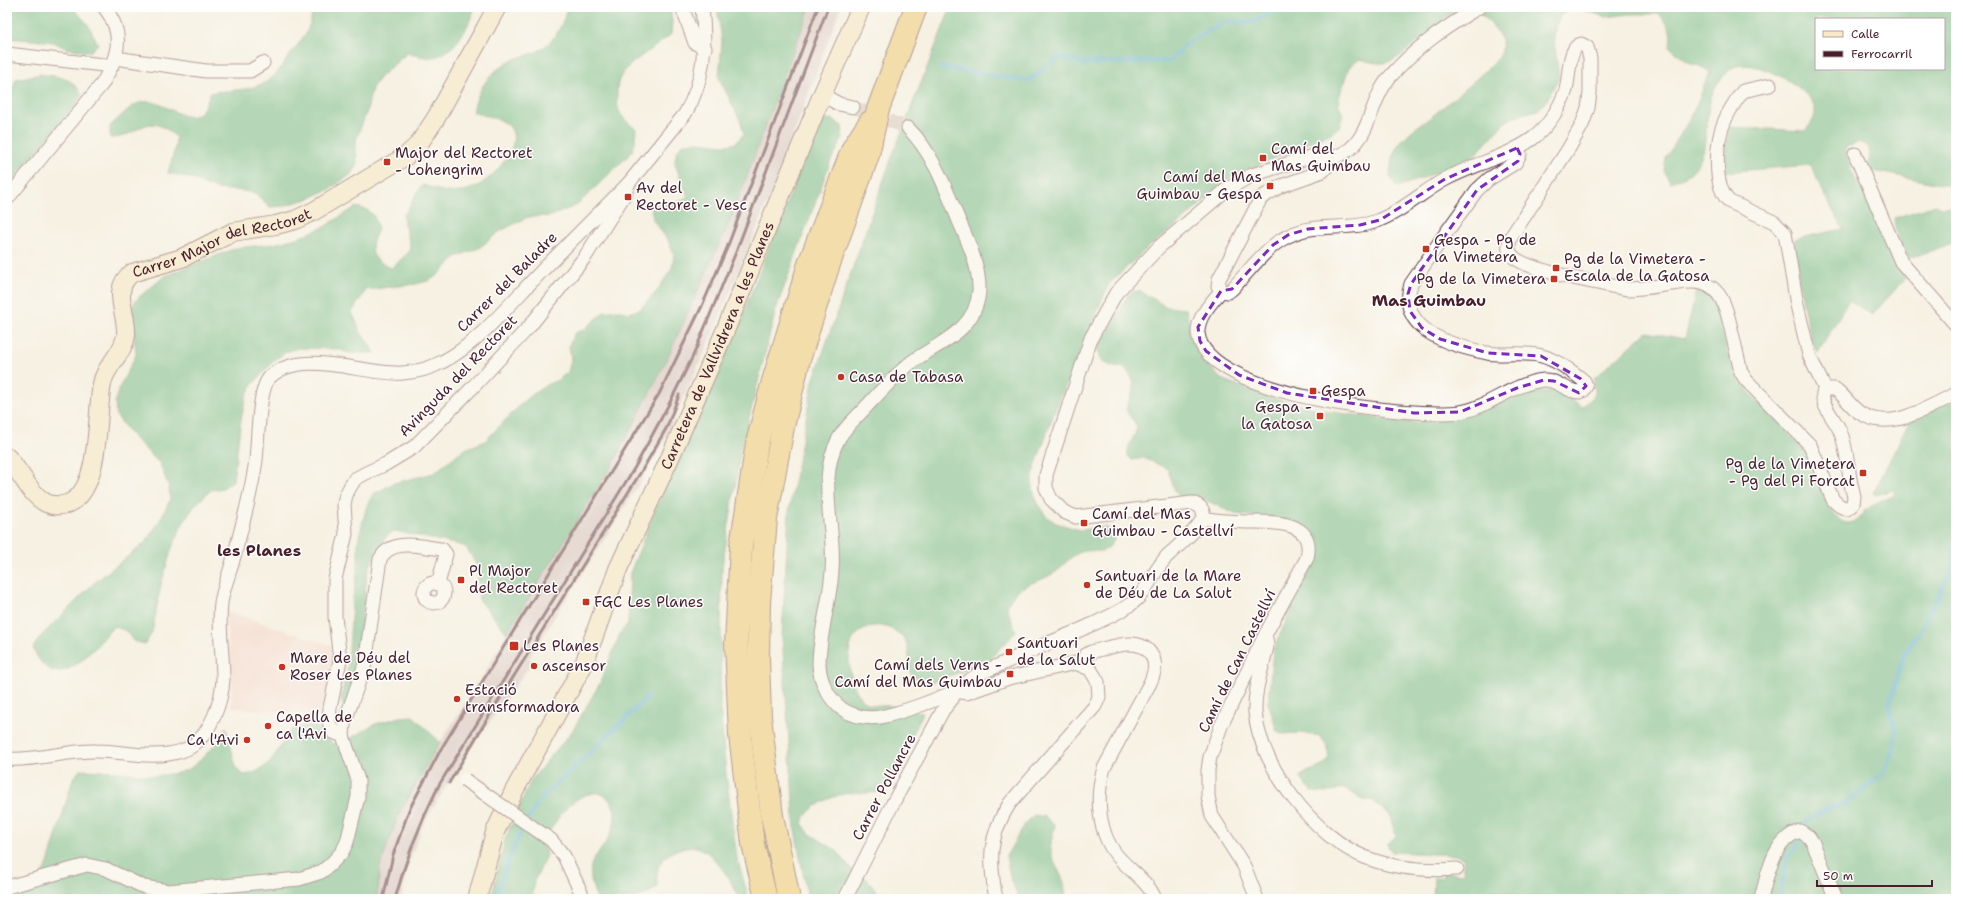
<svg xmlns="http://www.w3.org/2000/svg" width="1963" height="906" font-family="'Shantell Sans',sans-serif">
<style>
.built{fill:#f7d1c8}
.industrial{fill:#d2bfc0}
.forest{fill:#68b883;stroke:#596c57;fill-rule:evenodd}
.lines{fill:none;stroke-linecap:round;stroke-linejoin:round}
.stream{stroke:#4eaacc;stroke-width:4.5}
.street-tunnel{stroke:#d4c7bd;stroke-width:13;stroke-dasharray:13 6;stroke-linecap:butt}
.street-casing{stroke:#643e46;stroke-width:15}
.secondary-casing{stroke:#643e46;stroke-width:20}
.highway-casing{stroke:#643e46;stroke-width:24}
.street{stroke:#fff;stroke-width:13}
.secondary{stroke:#f8e8c3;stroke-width:18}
.highway{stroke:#edc569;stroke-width:22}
.rail{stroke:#4a1f2b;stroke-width:3}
.street-bridge-casing{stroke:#643e46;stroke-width:15;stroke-linecap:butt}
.street-bridge{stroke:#fff;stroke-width:13}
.marked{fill:none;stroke:#7b2cbf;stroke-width:3;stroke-dasharray:8 5;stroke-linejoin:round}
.poi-dot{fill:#c8321e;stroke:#fff;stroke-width:1.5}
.labels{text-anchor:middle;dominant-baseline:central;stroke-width:3;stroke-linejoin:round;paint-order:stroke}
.poi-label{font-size:15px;fill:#4a1f2b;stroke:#fff;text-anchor:start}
.street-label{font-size:15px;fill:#4a1f2b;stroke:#fff}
.neighbourhood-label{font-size:16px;font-weight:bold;fill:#4a1f2b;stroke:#fff}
</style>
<rect width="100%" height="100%" fill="#fff"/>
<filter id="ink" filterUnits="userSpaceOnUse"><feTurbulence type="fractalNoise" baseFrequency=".025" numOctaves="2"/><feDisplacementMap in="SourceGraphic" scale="8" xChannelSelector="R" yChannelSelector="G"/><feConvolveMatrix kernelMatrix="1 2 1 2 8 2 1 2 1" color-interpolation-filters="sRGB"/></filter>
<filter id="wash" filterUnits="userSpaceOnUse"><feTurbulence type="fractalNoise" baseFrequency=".012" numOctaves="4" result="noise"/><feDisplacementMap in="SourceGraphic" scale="16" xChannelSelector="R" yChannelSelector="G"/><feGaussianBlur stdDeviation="0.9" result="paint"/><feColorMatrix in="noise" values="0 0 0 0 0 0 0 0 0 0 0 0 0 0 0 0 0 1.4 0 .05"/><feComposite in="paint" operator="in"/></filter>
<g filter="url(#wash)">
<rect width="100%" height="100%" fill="#f6f1e2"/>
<path class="built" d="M225 611 333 646 334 659 332 674 319 716 231 707 232 683Z"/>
<path class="industrial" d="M810 7H841L774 187 716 326 661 449 529 658 533 661 458 766 423 825 408 864 401 899H377L380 867 398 816 427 763 483 676 507 633 614 462 666 361 732 216Z"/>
<g class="forest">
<path d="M7 7H72L87 23 98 44 90 52 65 48 54 42 7 38Z"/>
<path d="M311 7H475C469 26 454 56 432 57 424 58 415 55 407 53L380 77 372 88 367 111 356 140 357 165 350 175 330 189 307 199 284 206 270 207 256 194 244 191 216 189 193 179 168 173C171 160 176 150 176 137 145 107 139 139 110 138V126C117 120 131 105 139 103 168 93 194 145 210 93 226 90 247 91 262 84 276 78 280 68 289 56 301 40 314 28 311 7Z"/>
<path d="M568 7H670L672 22 671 34C657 47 633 59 623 73 618 79 617 87 617 94 616 113 622 118 636 129L635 142 632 152 577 205 552 216 528 217 499 232 479 248 456 257 438 275 428 281 416 284 366 290 352 312 360 331 375 353H349L337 349 298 348 286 352 276 359 252 385 246 396 241 420 233 481 223 488 211 490 195 505 182 525 172 548 161 584 152 633 145 644 133 641 126 631 114 626C93 650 55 701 33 648L40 637 95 582 145 543 159 522 170 500 169 487 160 464 132 436 116 415 115 402 118 390 136 355 131 306 139 297 165 276 177 271 236 248 274 244 300 237 324 227 356 207C372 210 375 214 378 230 367 250 371 260 392 268L410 251C410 236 404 231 403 216 411 206 414 194 423 185 435 189 447 194 459 192 468 190 478 187 485 181 498 171 523 145 510 127 503 118 483 116 473 112 478 86 493 68 517 58 526 55 535 54 543 48 557 38 563 23 568 7Z"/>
<path d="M717 7H810L732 216 666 361 614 462 507 633 479 600 478 568 468 550 464 546 395 531 389 534 377 549 367 574 355 677 349 706H343L341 699 348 665 352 604 358 567V541L367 505 373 494 394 483 434 473 463 450 485 441 526 399 546 385 558 380 568 372 571 360 569 345 575 333 585 329 604 312 617 310 629 313 640 309 657 291 672 268 674 255 669 242 653 220 651 206 663 203 675 204 688 196C685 188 675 168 675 161 677 126 719 152 735 143 738 141 741 136 744 134L741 122 719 78 722 41Z"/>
<path d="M951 7H1956V187L1867 170 1870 154 1868 146 1860 142 1846 147C1846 172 1867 195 1877 217 1888 241 1887 257 1906 278L1872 315 1849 300 1818 353C1806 337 1795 261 1795 239L1843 229 1820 186 1811 165 1724 172 1729 127 1805 131C1810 125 1816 119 1815 109 1812 88 1754 57 1734 67 1730 69 1726 74 1723 77 1691 111 1726 169 1670 182L1664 171 1666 158 1691 117 1710 72C1703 67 1696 65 1689 62 1681 58 1676 52 1670 47 1672 30 1670 26 1659 14H1630L1606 17 1583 10 1571 8 1561 15 1555 27 1554 40 1559 77 1547 100 1538 110 1515 116 1504 123 1479 151 1469 158 1421 179 1397 187 1390 178C1390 167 1392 153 1399 144 1409 130 1423 124 1436 113 1452 100 1468 86 1484 72 1489 67 1498 60 1501 54 1507 38 1491 23 1480 14 1469 7 1459 9 1449 15 1430 27 1403 61 1384 63 1376 64 1367 61 1360 59L1349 67 1341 91 1338 103 1343 115 1339 127 1329 134 1231 177 1184 219 1145 250 1109 284 1052 418 1035 467 1032 481 1034 493 1039 506 1046 516 1056 523 1080 530 1106 527 1117 534C1104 564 1094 543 1075 555 1068 559 1063 566 1057 571 1036 586 1018 580 1007 607L1016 632 990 659 979 665 930 683 918 684C916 681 912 677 911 674 907 662 912 646 902 636 886 622 864 621 852 641 844 656 852 698 869 704 876 707 886 705 893 706 903 708 913 711 923 713L894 774 878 792C868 794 859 792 850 793 833 795 808 806 802 823L809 833 837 851 851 869 867 879 883 899H808L795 830 782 637 789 510 813 381 892 156ZM1816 19H1944V69H1816Z"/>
<path d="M40 74C60 77 70 76 82 94L76 105 7 187C7 153 1 109 16 79Z"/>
<path d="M832 119 842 126C845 138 837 150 831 160L776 309 741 451 722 567 720 706 726 774 737 858 749 899H739C735 885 717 859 705 851 692 841 669 850 661 862 656 869 657 879 657 887 638 902 621 899 597 899 593 889 589 877 591 866 593 858 597 855 602 848 611 836 621 814 610 801 606 796 601 792 594 793 585 794 576 799 570 805 557 817 550 830 543 846L547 856 534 881 532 899H491L505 839 531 780 573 730 600 683 620 634 628 623 630 573 672 468 715 383 799 173 822 120Z"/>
<path d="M1956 199V242L1908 259C1901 247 1894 231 1894 218L1936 205 1941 207 1955 206Z"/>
<path d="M1133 291H1140L1167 307 1186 309 1191 335 1199 355 1221 379 1272 398 1326 411 1416 423 1423 421 1473 413 1529 390C1538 388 1548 393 1556 390L1582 407 1591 399 1595 392 1594 378 1647 332 1685 339 1696 291C1699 291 1704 292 1707 294 1720 304 1723 343 1730 359 1736 371 1742 383 1750 393 1769 415 1794 433 1809 458 1819 475 1825 509 1840 520 1849 527 1858 520 1864 514V511L1875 504 1895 495 1893 490 1876 495 1873 493 1908 424 1912 420 1956 400V899H1433L1434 877 1442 878 1444 872 1463 874 1464 859 1455 855 1392 852 1387 844 1396 836 1389 814 1371 800 1365 801 1344 788 1325 793 1313 792 1299 778C1308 768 1322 771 1329 758L1327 746 1320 736 1301 733 1282 734 1277 731 1268 702 1273 650 1315 557V536L1306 527 1286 521 1235 514 1195 495 1179 496 1175 492 1168 469 1144 458 1132 460 1128 456C1126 445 1135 438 1137 427 1135 421 1130 418 1127 412 1123 404 1140 391 1131 377 1121 361 1118 369 1106 364 1099 360 1096 350 1099 342 1101 339 1105 336 1107 333 1115 321 1121 307 1128 295Z"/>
<path d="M413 716 440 742 398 816 380 867 377 899H12L35 889 48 863 73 779 80 770 111 771 154 776 178 773 189 769 198 762 222 738 226 727 236 767 244 775C272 771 277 748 292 729L303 726H316L333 744 354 736 375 724 400 717Z"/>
<path d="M1034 815 1046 817 1055 826C1053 834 1050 842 1051 851 1054 870 1068 877 1065 899H1020L1011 881 1006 856 1025 824Z"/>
</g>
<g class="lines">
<g class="stream">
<path d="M1803 7 1824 10 1835 7"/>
<path d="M940 67 1028 81 1060 57 1083 63 1170 61 1186 44 1213 28 1229 21 1253 22 1281 7"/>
<path d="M496 899C506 862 519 828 542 798L648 697"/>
<path d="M1780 899 1787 857 1797 847 1805 823 1824 810 1845 804 1883 774 1893 750 1896 732 1889 707 1898 674 1904 654 1919 633 1951 571 1956 542"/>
</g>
</g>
</g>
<g filter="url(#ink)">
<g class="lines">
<path class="street-tunnel" d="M853 107 908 128"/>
<defs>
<g id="street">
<path d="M682 7 695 43 705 48"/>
<path d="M7 54 112 66"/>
<path d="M115 58 206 71H250L263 63"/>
<path d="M1770 85 1743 91C1736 100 1730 109 1725 120 1716 140 1712 187 1730 202L1774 222 1785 233 1797 305 1809 355 1825 389"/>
<path d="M822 95 839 104 853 107"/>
<path d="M908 128C933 153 946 189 959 221 968 241 980 268 979 291 976 330 941 342 913 361 895 375 880 392 865 408 856 418 845 427 839 438 816 479 836 527 832 571 830 602 819 634 819 665 820 682 829 699 842 709 853 716 867 719 880 717 897 714 938 700 954 691 962 687 969 680 977 675 987 670 998 666 1008 661 1032 650 1056 640 1080 630 1097 622 1115 615 1130 605 1146 594 1152 574 1164 560 1167 555 1172 552 1176 548 1186 538 1221 512 1192 503L1076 517 1064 512 1051 499 1046 488V475L1091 338 1116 293 1159 247 1226 190 1252 175 1316 155 1321 156 1328 160"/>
<path d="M1855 154 1901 262 1956 325"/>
<path d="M1328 160C1335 157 1343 154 1350 149 1371 132 1371 99 1389 78 1414 48 1446 27 1479 7"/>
<path d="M7 199 102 84C118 57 126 34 104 7"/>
<path d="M1221 291 1228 292 1232 289C1259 261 1274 232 1317 228 1336 226 1357 228 1374 222 1400 213 1421 193 1444 180 1473 164 1505 158 1532 139 1547 128 1558 110 1565 93 1570 81 1567 47 1581 44L1587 47 1590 58V93L1588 108 1582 125 1569 148 1511 237C1509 243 1507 249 1511 254 1520 270 1607 285 1627 289 1649 289 1670 283 1691 282 1722 281 1727 310 1732 333 1735 346 1738 359 1741 372L1746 380 1810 445 1833 500 1840 506 1847 509 1853 504 1854 496C1847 475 1849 451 1840 431 1836 420 1816 401 1825 389"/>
<path d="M1221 291C1212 302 1197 317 1198 333 1204 396 1410 418 1460 412 1488 408 1513 383 1544 380 1558 379 1571 396 1583 391L1586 386 1584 381C1573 372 1556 360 1542 356 1525 351 1505 356 1487 353 1453 346 1396 331 1411 284L1448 230 1477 190 1489 179 1515 163 1520 154 1517 148"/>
<path d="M1221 291 1218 286 1219 279 1261 198 1281 186 1323 171 1327 166 1328 160"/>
<path d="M1825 389H1835C1845 396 1850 406 1860 413 1891 433 1927 407 1956 394"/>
<path d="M1203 518C1217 521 1231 521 1246 522 1271 522 1316 519 1307 558L1265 635 1221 726 1210 757 1208 770V796L1212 816 1244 866 1257 899"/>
<circle cx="434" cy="593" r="10"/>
<path d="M1266 638 1267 647C1262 668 1254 691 1255 712 1260 767 1316 839 1367 858 1396 869 1426 871 1457 869"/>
<path d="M1081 664 1086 655 1091 652C1109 648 1141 634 1152 656 1157 665 1154 674 1150 683L1104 768C1095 797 1098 837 1121 860 1132 872 1149 883 1155 899"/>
<path d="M955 691 967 693 1009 678 1076 663 1090 669 1098 682 1099 697 1095 706 1010 803C988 836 989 861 996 899"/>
<path d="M343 736 333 732 329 722 330 708 340 660 335 617V579L346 534 344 504 346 495 350 487 355 479 366 473 386 464 414 447 473 387 529 327 585 257 625 194 628 184 685 114C705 80 706 46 702 7"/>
<path d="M7 759C38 761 66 750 97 751 121 751 144 758 168 754 175 753 186 750 192 746 211 733 222 701 223 679 223 653 218 628 221 603 223 590 228 577 232 564 241 530 251 496 256 460 258 442 258 388 270 377 303 347 364 376 403 373 416 372 431 368 442 362 476 345 509 305 536 277 566 246 597 215 628 184"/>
<path d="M7 887 87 865 106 869 144 887 168 891 299 879 321 872 330 865 342 852 347 842 358 797V780L343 736 344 724 365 664 380 559C392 537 421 547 442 549L446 554 438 584"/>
<path d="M845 899 892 805 943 710 952 699 955 691"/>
<path d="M1761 899C1767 876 1773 839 1800 831L1809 837 1813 843 1836 899"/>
</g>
<g id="secondary">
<path id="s1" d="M7 457C21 471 28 493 46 503 53 506 60 506 67 504 102 492 96 413 102 384 105 365 124 354 126 335 128 314 110 289 132 273L182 258 233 232 276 225 295 220 314 211 406 156 418 145 436 118 497 7"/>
<path id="s2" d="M477 899 495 832 514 791 584 664 618 569 669 460 725 331 822 95 861 7"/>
</g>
<g id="highway">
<path d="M766 899 753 844 740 735 736 643 741 546 757 443 773 381 809 264 853 148 870 122"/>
<path d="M789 899 772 816 760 717 758 658 759 602 766 519 783 427 799 360 827 270 868 155 878 109 916 7"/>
</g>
</defs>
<use href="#street" class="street-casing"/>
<use href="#secondary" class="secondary-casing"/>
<use href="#highway" class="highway-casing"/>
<use href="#street" class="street"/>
<use href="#secondary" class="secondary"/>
<use href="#highway" class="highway"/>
<g class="rail">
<path d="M449 783 486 721 644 467 667 427 679 395"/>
<path d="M383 899 393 855 409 810 441 749 659 394 702 306 727 248 818 7"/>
<path d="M395 899C406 858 420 823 439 785L635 467 670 402 693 356 736 252 828 7"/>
</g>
<defs>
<path id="street-bridge" d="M465 780 551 840 564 856 584 899"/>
</defs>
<use href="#street-bridge" class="street-bridge-casing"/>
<use href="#street-bridge" class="street-bridge"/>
</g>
</g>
<path d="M0 0H1963V906H0ZM1517 148 1520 154 1518 161 1477 190 1411 284 1408 294 1410 311 1422 328 1440 339 1488 353 1541 356 1581 379 1586 386 1579 393 1554 381 1544 380 1517 388 1460 412 1414 413 1287 393 1239 375 1206 351 1200 341 1198 327 1221 291 1232 289 1273 245 1288 235 1308 229 1360 225 1380 220 1445 179Z" fill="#f6f1e2" fill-opacity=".55" fill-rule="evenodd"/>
<path class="marked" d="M1517 148 1520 154 1518 161 1477 190 1411 284 1408 294 1410 311 1422 328 1440 339 1488 353 1541 356 1581 379 1586 386 1579 393 1554 381 1544 380 1517 388 1460 412 1414 413 1287 393 1239 375 1206 351 1200 341 1198 327 1221 291 1232 289 1273 245 1288 235 1308 229 1360 225 1380 220 1445 179Z"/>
<g class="poi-dot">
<rect x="1259" y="154" width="8" height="8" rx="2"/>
<rect x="383" y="158" width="8" height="8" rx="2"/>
<rect x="1266" y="182" width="8" height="8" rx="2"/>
<rect x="624" y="193" width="8" height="8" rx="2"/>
<rect x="1422" y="245" width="8" height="8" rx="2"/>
<rect x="1552" y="264" width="8" height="8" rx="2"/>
<rect x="1550" y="275" width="8" height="8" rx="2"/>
<circle cx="841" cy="377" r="4"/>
<rect x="1309" y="387" width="8" height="8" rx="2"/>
<rect x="1316" y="412" width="8" height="8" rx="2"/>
<rect x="1859" y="469" width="8" height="8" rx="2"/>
<rect x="1080" y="519" width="8" height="8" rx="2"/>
<rect x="457" y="576" width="8" height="8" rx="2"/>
<circle cx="1087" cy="585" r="4"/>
<rect x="582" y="598" width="8" height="8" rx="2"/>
<rect x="509" y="641" width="10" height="10" rx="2"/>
<rect x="1005" y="648" width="8" height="8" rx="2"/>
<circle cx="534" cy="666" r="4"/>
<circle cx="282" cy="667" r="4"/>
<rect x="1006" y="670" width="8" height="8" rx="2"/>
<circle cx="457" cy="699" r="4"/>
<circle cx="268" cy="726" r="4"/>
<circle cx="247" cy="740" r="4"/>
</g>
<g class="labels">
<g class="poi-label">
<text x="1271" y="149">Camí del<tspan x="1271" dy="17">Mas Guimbau</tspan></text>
<text x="395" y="153">Major del Rectoret<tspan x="395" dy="17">- Lohengrim</tspan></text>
<text x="1262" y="177" text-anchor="end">Camí del Mas<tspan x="1262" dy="17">Guimbau - Gespa</tspan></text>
<text x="636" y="188">Av del<tspan x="636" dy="17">Rectoret - Vesc</tspan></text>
<text x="1434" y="240">Gespa - Pg de<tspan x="1434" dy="17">la Vimetera</tspan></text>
<text x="1564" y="259">Pg de la Vimetera -<tspan x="1564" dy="17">Escala de la Gatosa</tspan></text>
<text x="1546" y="279" text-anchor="end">Pg de la Vimetera</text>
<text x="849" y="377">Casa de Tabasa</text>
<text x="1321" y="391">Gespa</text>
<text x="1312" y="407" text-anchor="end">Gespa -<tspan x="1312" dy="17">la Gatosa</tspan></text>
<text x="1855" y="464" text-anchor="end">Pg de la Vimetera<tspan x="1855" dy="17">- Pg del Pi Forcat</tspan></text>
<text x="1092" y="514">Camí del Mas<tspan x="1092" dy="17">Guimbau - Castellví</tspan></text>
<text x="469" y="571">Pl Major<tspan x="469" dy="17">del Rectoret</tspan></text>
<text x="1095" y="576">Santuari de la Mare<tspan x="1095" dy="17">de Déu de La Salut</tspan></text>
<text x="594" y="602">FGC Les Planes</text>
<text x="1017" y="643">Santuari<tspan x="1017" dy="17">de la Salut</tspan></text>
<text x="523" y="646">Les Planes</text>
<text x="290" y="658">Mare de Déu del<tspan x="290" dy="17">Roser Les Planes</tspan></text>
<text x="1002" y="665" text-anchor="end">Camí dels Verns -<tspan x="1002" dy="17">Camí del Mas Guimbau</tspan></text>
<text x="542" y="666">ascensor</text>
<text x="465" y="690">Estació<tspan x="465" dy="17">transformadora</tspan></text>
<text x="276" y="717">Capella de<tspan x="276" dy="17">ca l'Avi</tspan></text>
<text x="239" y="740" text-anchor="end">Ca l'Avi</text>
</g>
<g class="street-label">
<text stroke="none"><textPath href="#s1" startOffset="429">Carrer Major del Rectoret</textPath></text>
<text transform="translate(507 282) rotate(-45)">Carrer del Baladre</text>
<text stroke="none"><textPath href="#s2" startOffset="605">Carretera de Vallvidrera a les Planes</textPath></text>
<text transform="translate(458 376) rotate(-46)">Avinguda del Rectoret</text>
<text transform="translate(1237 661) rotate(-64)">Camí de Can Castellví</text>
<text transform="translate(884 787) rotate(-62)">Carrer Pollancre</text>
</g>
<g class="neighbourhood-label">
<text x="1429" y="300">Mas Guimbau</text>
<text x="259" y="550">les Planes</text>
</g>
</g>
<rect width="1963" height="906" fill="none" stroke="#fff" stroke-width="24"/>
<rect x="1815" y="18" width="130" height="52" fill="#ffffff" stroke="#b7a5aa"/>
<rect x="1823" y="31" width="20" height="6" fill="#f8e8c3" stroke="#b7a5aa"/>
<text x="1851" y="38" font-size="12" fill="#4a1f2b">Calle</text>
<rect x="1823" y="51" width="20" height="6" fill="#4a1f2b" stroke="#b7a5aa"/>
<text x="1851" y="58" font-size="12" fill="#4a1f2b">Ferrocarril</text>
<path d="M1817 880v6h115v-6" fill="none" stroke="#4a1f2b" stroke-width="2"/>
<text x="1823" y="880" font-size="12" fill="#4a1f2b" stroke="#ffffff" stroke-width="3" paint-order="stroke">50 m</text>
</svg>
